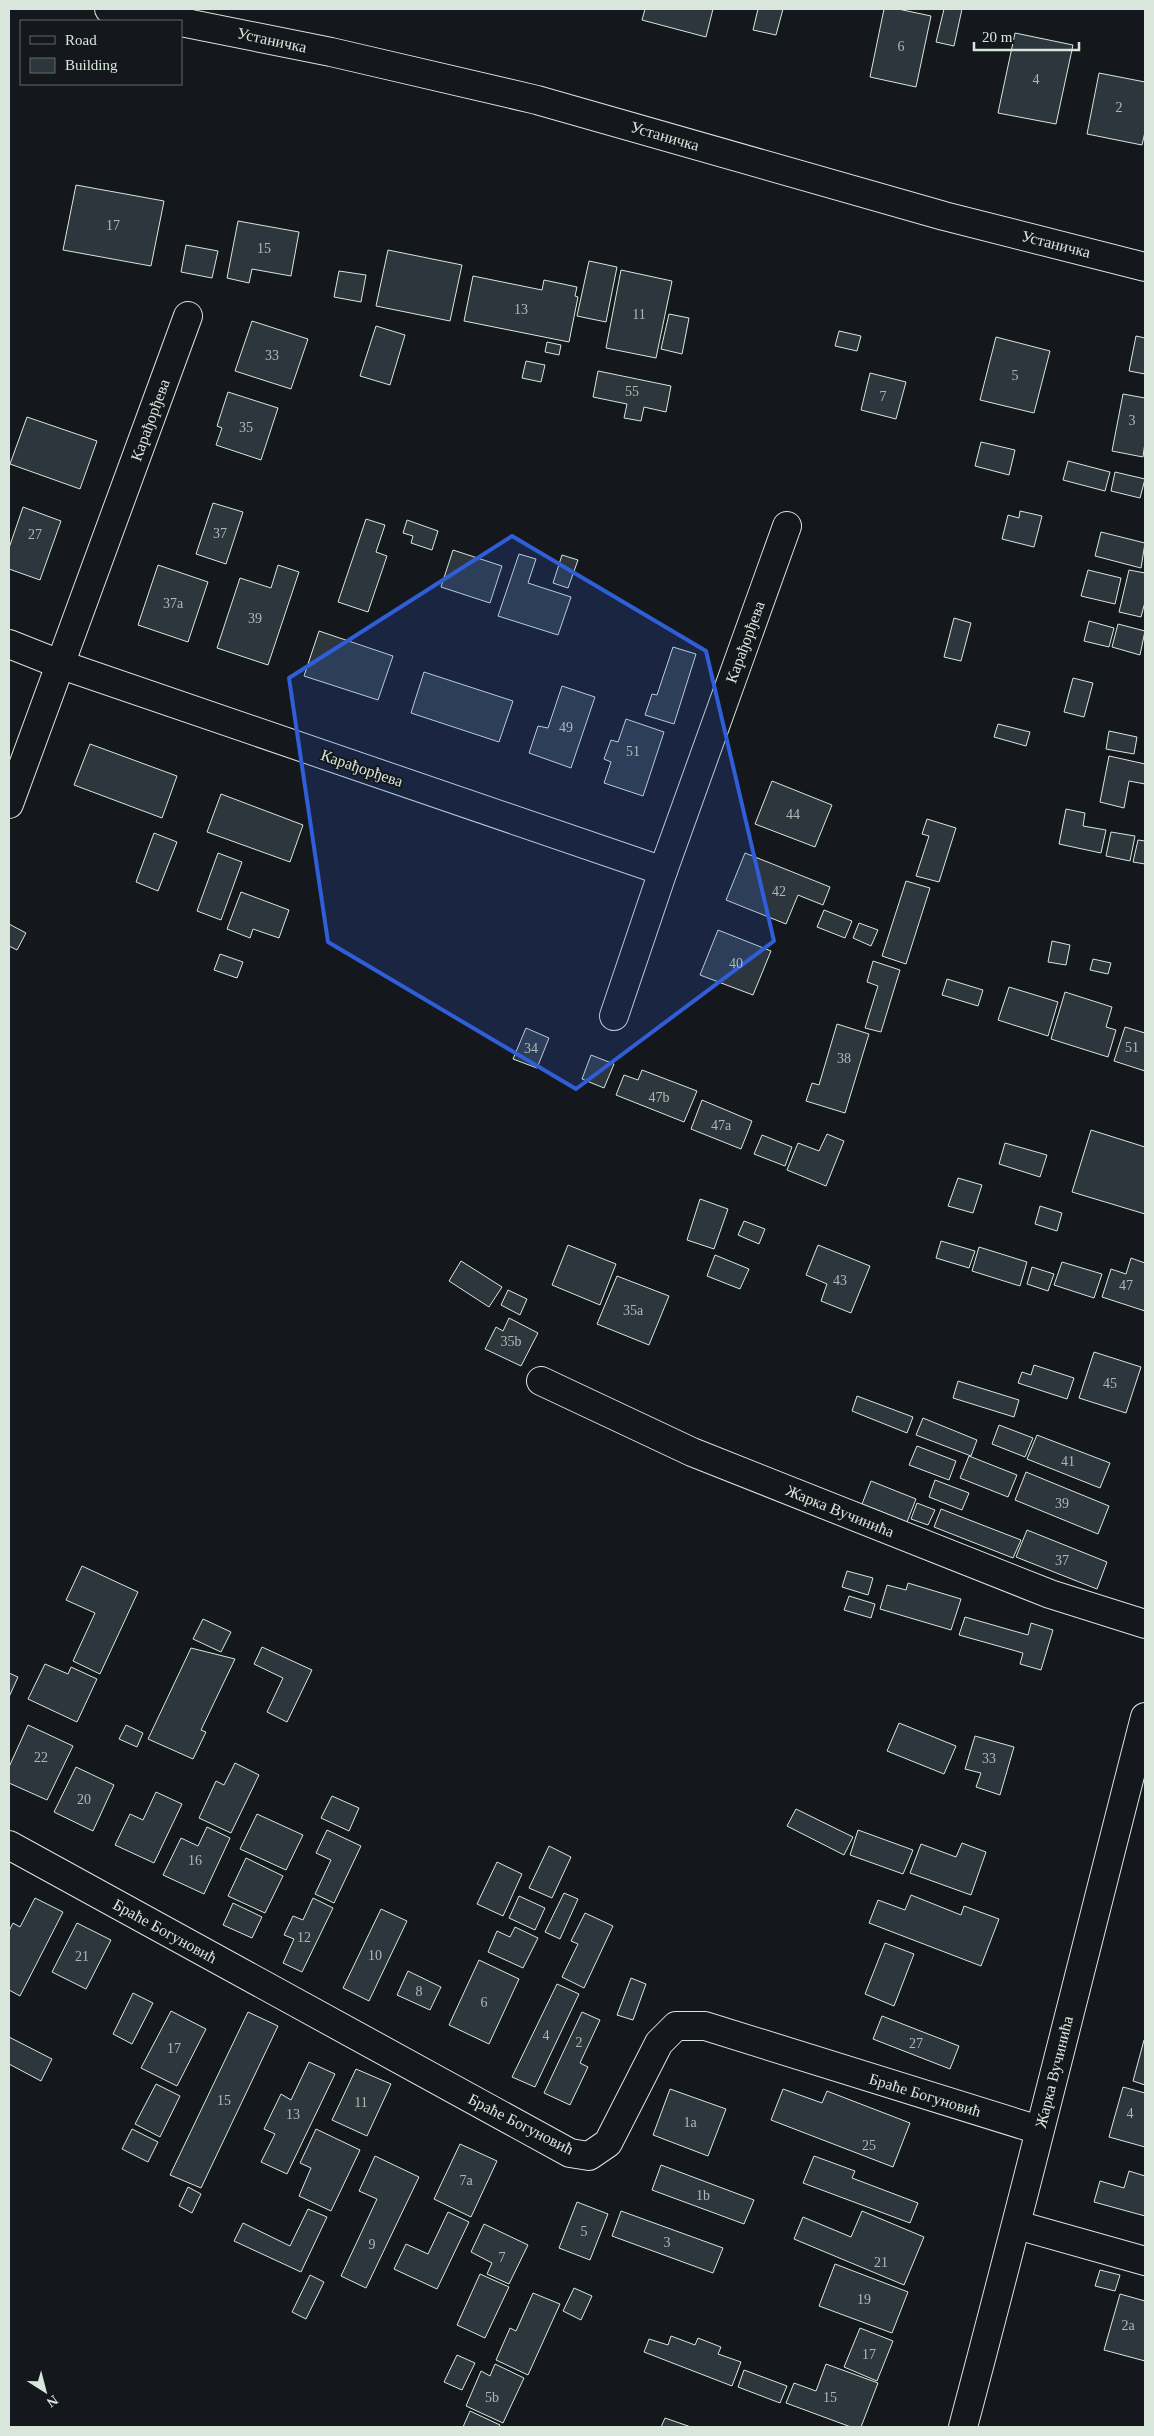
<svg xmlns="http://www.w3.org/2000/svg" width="1154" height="2436" font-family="Georgia,serif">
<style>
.building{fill:#2c363c;stroke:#d8e6dc}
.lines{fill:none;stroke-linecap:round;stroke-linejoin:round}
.street-casing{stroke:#d8e6dc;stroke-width:30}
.secondary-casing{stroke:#d8e6dc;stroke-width:30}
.primary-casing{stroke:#d8e6dc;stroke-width:30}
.street{stroke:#14181c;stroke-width:28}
.secondary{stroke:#14181c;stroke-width:28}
.primary{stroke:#14181c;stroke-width:28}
.marked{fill:#305dd8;fill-opacity:0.2;stroke:#305dd8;stroke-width:4;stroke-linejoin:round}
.labels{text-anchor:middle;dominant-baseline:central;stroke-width:4;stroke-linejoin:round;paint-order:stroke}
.number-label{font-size:14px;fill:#adbab4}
.street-label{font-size:16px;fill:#d8e6dc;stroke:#14181c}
</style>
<rect width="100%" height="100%" fill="#14181c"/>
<g class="building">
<path d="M645 9H713L706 37 642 20Z"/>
<path d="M758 9H783L776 35 753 30Z"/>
<path d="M884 9H898L931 16 916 87 870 77Z"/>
<path d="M944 9H962L954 46 936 42Z"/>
<path d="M1015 33 1073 45 1056 124 998 113Z"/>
<path d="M1099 73 1145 82V132L1142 145 1087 134Z"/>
<path d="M76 185 164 201 151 266 63 250Z"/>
<path d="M238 221 299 232 291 276 252 269 249 283 227 278Z"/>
<path d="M186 245 218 251 212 278 181 272Z"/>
<path d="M388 250 462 265 450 321 376 306Z"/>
<path d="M589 261 617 267 606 322 577 316Z"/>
<path d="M621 270 672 281 656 358 606 348Z"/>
<path d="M339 271 366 275 361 302 334 297Z"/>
<path d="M473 276 542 290 544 280 577 287 575 296 578 297 569 342 464 321Z"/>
<path d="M669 314 689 318 682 354 661 349Z"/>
<path d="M252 321 308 339 291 389 235 371Z"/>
<path d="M376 326 405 335 390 385 360 376Z"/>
<path d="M839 331 861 336 857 351 835 346Z"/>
<path d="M1136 336 1145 338V374L1129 371Z"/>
<path d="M996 337 1050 351 1034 413 980 400Z"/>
<path d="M547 342 561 345 559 355 545 352Z"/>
<path d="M526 361 545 365 541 382 522 378Z"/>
<path d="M598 371 671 386 666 412 644 407 641 421 624 418 627 404 593 397Z"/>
<path d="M870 373 906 382 896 419 861 410Z"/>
<path d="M228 392 278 408 261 460 216 445 222 428 217 426Z"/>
<path d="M1123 394 1145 398V442L1143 457 1112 451Z"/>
<path d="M27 417 97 441 80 489 10 464Z"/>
<path d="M981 442 1015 450 1009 475 975 466Z"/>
<path d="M1068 461 1110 472 1105 491 1063 480Z"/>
<path d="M1115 472 1145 479 1140 498 1111 491Z"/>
<path d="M213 503 243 512 226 564 196 554Z"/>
<path d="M23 507 61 521 40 580 9 569V548Z"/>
<path d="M1020 511 1042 516 1034 547 1002 539 1008 515 1019 518Z"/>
<path d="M366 519 385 525 376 552 387 556 368 612 338 602Z"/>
<path d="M407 520 438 531 432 550 411 543 413 536 403 533Z"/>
<path d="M1101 532 1145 543 1141 568 1095 556Z"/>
<path d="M453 550 502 566 490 603 441 587Z"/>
<path d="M519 554 536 559 528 583 571 597 558 635 498 616Z"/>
<path d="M562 555 578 560 568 588 553 583Z"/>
<path d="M158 565 208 582 188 642 138 625Z"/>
<path d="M278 565 299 572 268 665 217 648 240 578 271 588Z"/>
<path d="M1088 570 1121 578 1115 604 1081 596Z"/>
<path d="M1129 570 1145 573V602L1141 617 1119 612Z"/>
<path d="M954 618 971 623 961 661 944 657Z"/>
<path d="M1089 621 1114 628 1109 647 1084 641Z"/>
<path d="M1118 624 1145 631 1140 655 1112 647Z"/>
<path d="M319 631 393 656 378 700 304 676Z"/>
<path d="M673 647 696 654 674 724 645 715 652 694 657 695Z"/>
<path d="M424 672 513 701 499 742 411 713Z"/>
<path d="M1073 678 1093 683 1084 717 1064 712Z"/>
<path d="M562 686 595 697 571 768 529 753 538 726 548 728Z"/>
<path d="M626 719 664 732 643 796 604 783 611 762 604 759 611 740 618 742Z"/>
<path d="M998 724 1030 732 1026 746 994 737Z"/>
<path d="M1109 731 1137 737 1134 754 1106 749Z"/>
<path d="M90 744 177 776 162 818 74 785Z"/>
<path d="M1109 756 1145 764V784L1129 781 1124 808 1100 802Z"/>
<path d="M772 781 832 805 815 847 755 824Z"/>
<path d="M221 794 303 825 290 862 207 832Z"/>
<path d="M1066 809 1085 813 1083 826 1106 830 1101 853 1059 844Z"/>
<path d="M927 819 956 828 939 882 916 876 929 836 922 834Z"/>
<path d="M1111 832 1135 836 1130 861 1106 856Z"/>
<path d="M154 833 177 842 158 891 136 882Z"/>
<path d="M1138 840 1145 841V864L1133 862Z"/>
<path d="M218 853 242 862 221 920 197 911Z"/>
<path d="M745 853 830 887 823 905 798 895 786 924 726 900Z"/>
<path d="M906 881 930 888 906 964 882 956Z"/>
<path d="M241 892 289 910 279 938 253 929 250 938 227 929Z"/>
<path d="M824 910 852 921 845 938 817 927Z"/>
<path d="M859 923 878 930 871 946 853 938Z"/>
<path d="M9 924 26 933 17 950 9 946Z"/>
<path d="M718 930 771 951 753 995 700 975Z"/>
<path d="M1052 941 1070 945 1066 965 1048 962Z"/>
<path d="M220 954 243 962 237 978 214 970Z"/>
<path d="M1093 959 1111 963 1108 974 1090 970Z"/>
<path d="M873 961 900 970 881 1032 865 1028 878 986 867 982Z"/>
<path d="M947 979 983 990 978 1006 942 995Z"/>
<path d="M1009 987 1058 1002 1048 1036 998 1020Z"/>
<path d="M1065 992 1112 1007 1106 1027 1116 1030 1108 1057 1051 1039Z"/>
<path d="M837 1024 869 1034 845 1113 806 1101 812 1083 819 1085Z"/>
<path d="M1125 1027 1145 1033V1071L1114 1061Z"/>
<path d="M526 1028 549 1038 537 1068 513 1059Z"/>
<path d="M591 1055 614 1064 604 1088 582 1079Z"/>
<path d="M642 1070 697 1091 684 1122 616 1095 624 1075 638 1080Z"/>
<path d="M702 1100 752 1121 741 1149 691 1129Z"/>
<path d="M1091 1130 1145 1147V1214L1072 1192Z"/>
<path d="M827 1134 844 1141 826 1186 787 1170 798 1143 819 1151Z"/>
<path d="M762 1135 792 1147 785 1166 754 1154Z"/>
<path d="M1005 1143 1047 1155 1040 1177 999 1164Z"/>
<path d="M958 1178 982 1185 973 1213 948 1206Z"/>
<path d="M700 1199 728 1209 714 1249 687 1240Z"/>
<path d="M1040 1206 1062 1213 1057 1231 1035 1224Z"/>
<path d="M744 1221 765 1229 759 1244 738 1235Z"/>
<path d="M941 1241 975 1251 969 1268 936 1258Z"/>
<path d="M568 1245 616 1264 600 1305 552 1285Z"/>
<path d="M818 1245 870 1266 851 1313 821 1301 827 1284 806 1275Z"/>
<path d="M979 1247 1027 1262 1020 1286 972 1271Z"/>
<path d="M715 1255 749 1269 740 1289 707 1276Z"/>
<path d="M1131 1258 1145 1263V1311L1102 1297 1111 1269 1126 1274Z"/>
<path d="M461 1261 502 1287 489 1307 449 1281Z"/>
<path d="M1062 1262 1102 1274 1094 1298 1054 1285Z"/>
<path d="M1032 1267 1054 1274 1048 1291 1027 1284Z"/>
<path d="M617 1276 669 1296 649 1345 597 1324Z"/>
<path d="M508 1290 527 1299 520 1315 501 1305Z"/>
<path d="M509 1318 538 1333 521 1366 485 1349 496 1327 503 1331Z"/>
<path d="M1094 1352 1141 1367 1126 1413 1079 1398Z"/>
<path d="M1034 1365 1074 1378 1067 1399 1018 1383 1022 1372 1031 1375Z"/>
<path d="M958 1381 1019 1400 1014 1417 953 1398Z"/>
<path d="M857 1396 913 1417 907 1433 852 1411Z"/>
<path d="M923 1418 977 1440 971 1456 916 1435Z"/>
<path d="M999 1425 1033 1438 1025 1457 992 1444Z"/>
<path d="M1037 1435 1110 1463 1100 1488 1027 1459Z"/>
<path d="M917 1446 956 1461 949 1480 909 1465Z"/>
<path d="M969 1456 1017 1475 1008 1497 960 1478Z"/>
<path d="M1026 1472 1109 1506 1098 1534 1015 1500Z"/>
<path d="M935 1480 969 1493 962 1510 929 1497Z"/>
<path d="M871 1481 916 1499 907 1522 862 1504Z"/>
<path d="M917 1503 935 1510 928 1525 911 1519Z"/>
<path d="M941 1509 1021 1540 1013 1558 934 1527Z"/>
<path d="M1027 1530 1107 1562 1097 1589 1016 1557Z"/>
<path d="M82 1566 138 1592 100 1674 73 1661 95 1613 66 1600Z"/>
<path d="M847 1571 873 1578 868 1595 842 1587Z"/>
<path d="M908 1583 961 1599 951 1630 880 1609 887 1585 906 1590Z"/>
<path d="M849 1596 875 1604 871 1618 844 1610Z"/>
<path d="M965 1617 1028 1635 1031 1623 1053 1630 1041 1670 1020 1664 1023 1653 959 1635Z"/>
<path d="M203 1619 231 1632 221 1652 193 1639Z"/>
<path d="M262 1647 312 1670 287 1722 267 1712 283 1678 254 1664Z"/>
<path d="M191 1648 235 1659 201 1730 206 1732 193 1759 148 1739Z"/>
<path d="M45 1664 68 1674 71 1667 97 1679 77 1722 28 1699Z"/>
<path d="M9 1673 18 1677 9 1697Z"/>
<path d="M899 1723 956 1746 944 1774 887 1751Z"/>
<path d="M28 1725 73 1746 47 1800 9 1783V1767Z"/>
<path d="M126 1725 143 1733 137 1747 119 1739Z"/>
<path d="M975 1736 1014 1747 1000 1795 976 1787 981 1773 965 1769Z"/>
<path d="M235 1763 259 1775 231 1833 199 1818 216 1781 224 1785Z"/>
<path d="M76 1767 114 1785 93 1831 54 1812Z"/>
<path d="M156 1792 182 1804 154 1863 115 1845 130 1814 143 1820Z"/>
<path d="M332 1796 359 1808 349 1831 321 1818Z"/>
<path d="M796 1809 853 1837 844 1855 787 1826Z"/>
<path d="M257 1814 303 1835 286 1870 240 1849Z"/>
<path d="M207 1827 230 1838 204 1894 163 1875 181 1838 198 1846Z"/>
<path d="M327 1830 361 1846 334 1903 315 1894 331 1860 316 1853Z"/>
<path d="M858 1830 913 1850 903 1874 850 1855Z"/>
<path d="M962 1843 986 1852 971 1895 910 1873 921 1844 956 1857Z"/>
<path d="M549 1846 571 1857 552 1898 529 1888Z"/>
<path d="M246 1858 283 1876 265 1913 228 1896Z"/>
<path d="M497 1862 522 1874 503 1916 477 1904Z"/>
<path d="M564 1893 578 1899 560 1939 545 1932Z"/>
<path d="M911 1895 961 1915 964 1906 999 1919 981 1966 869 1923 878 1900 905 1910Z"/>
<path d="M519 1896 545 1908 535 1930 509 1918Z"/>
<path d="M35 1898 63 1912 20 1996 9 1990V1931L13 1923 20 1927Z"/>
<path d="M313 1898 333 1908 302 1972 283 1963 294 1939 284 1935 293 1916 303 1920Z"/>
<path d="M233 1903 262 1917 252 1938 223 1925Z"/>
<path d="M381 1909 407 1921 369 2001 343 1988Z"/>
<path d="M585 1913 613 1926 584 1988 562 1977 578 1944 571 1941Z"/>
<path d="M77 1923 111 1940 86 1989 52 1972Z"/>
<path d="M515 1927 538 1938 523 1968 488 1952 497 1931 510 1937Z"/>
<path d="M885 1943 914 1954 894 2006 865 1994Z"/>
<path d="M479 1960 519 1979 489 2044 449 2025Z"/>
<path d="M408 1971 441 1987 430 2010 397 1995Z"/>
<path d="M631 1978 646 1984 633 2020 617 2015Z"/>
<path d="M557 1984 579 1994 535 2087 512 2077Z"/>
<path d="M133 1993 153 2003 132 2044 113 2034Z"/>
<path d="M171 2011 206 2029 177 2086 141 2068Z"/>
<path d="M248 2012 278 2026 201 2188 170 2175Z"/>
<path d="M582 2012 600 2020 580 2063 588 2067 570 2105 544 2093Z"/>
<path d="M882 2016 959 2046 950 2069 873 2039Z"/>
<path d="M9 2037 52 2059 41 2081 9 2064Z"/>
<path d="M1144 2040 1145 2041V2085L1133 2081Z"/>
<path d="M309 2062 335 2074 287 2174 261 2162 275 2134 264 2129 281 2094 291 2100Z"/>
<path d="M356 2069 391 2084 367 2136 332 2120Z"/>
<path d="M156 2084 180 2096 160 2137 135 2124Z"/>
<path d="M1123 2087 1145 2093V2147L1109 2137Z"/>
<path d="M670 2089 726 2109 708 2156 653 2135Z"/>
<path d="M783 2089 822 2103 827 2091 910 2123 893 2167 771 2120Z"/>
<path d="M132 2129 158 2142 148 2162 122 2149Z"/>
<path d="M316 2129 360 2150 331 2211 299 2196 311 2168 300 2163Z"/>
<path d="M460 2144 497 2161 471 2217 434 2199Z"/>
<path d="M375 2156 419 2177 366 2288 341 2276 377 2199 359 2191Z"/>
<path d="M814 2156 855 2171 852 2178 918 2203 910 2223 803 2183Z"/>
<path d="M661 2165 754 2200 744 2224 652 2190Z"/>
<path d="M1129 2171 1145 2176V2216L1094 2202 1100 2181 1124 2188Z"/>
<path d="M188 2187 201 2194 192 2213 179 2206Z"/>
<path d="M577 2202 608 2214 590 2260 559 2248Z"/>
<path d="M308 2209 327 2217 301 2272 234 2241 243 2223 290 2246Z"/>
<path d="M621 2211 723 2248 713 2273 612 2236Z"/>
<path d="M862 2211 924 2237 904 2285 794 2239 803 2217 851 2237Z"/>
<path d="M448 2212 469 2222 437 2289 394 2269 406 2244 428 2254Z"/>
<path d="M484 2224 528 2245 509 2284 487 2274 492 2263 471 2252Z"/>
<path d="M835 2264 908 2292 892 2333 819 2306Z"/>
<path d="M1100 2270 1120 2275 1115 2291 1095 2286Z"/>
<path d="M480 2274 509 2287 485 2338 457 2325Z"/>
<path d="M310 2275 324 2282 306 2319 292 2312Z"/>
<path d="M574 2288 592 2296 581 2320 563 2311Z"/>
<path d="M533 2293 560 2304 528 2375 496 2360 510 2328 516 2331Z"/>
<path d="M1120 2294 1145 2301V2361L1104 2350Z"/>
<path d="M860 2328 893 2341 877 2381 844 2367Z"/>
<path d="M671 2336 695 2345 698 2338 721 2347 718 2354 741 2362 732 2386 644 2352 649 2339 668 2345Z"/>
<path d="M457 2355 475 2363 462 2390 444 2382Z"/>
<path d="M495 2364 524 2378 503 2423 466 2406 481 2371 490 2376Z"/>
<path d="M826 2364 878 2383 861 2427H851L786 2403 794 2383 816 2391Z"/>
<path d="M744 2370 787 2386 780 2403 738 2387Z"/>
<path d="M470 2411 500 2425 499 2427H463Z"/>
<path d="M665 2418 691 2427H661Z"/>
</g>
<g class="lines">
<defs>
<g id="street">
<path d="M9 644 62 665 663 871"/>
<path d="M9 804 188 316"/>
<path d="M614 1016 663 871 787 526"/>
<path d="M541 1381 692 1452 1050 1594 1145 1624"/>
<path d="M9 1845 570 2153 589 2156 608 2143 659 2043 676 2026H705L1039 2130"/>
<path d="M1017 2225 1145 2261"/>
</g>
<path id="secondary" d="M963 2427C1026 2191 1084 1954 1145 1717"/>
<g id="primary">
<path d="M109 9 179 21"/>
<path d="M181 22 331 52 537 100 944 216 1145 267"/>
</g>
</defs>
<use href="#street" class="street-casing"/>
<use href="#secondary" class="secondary-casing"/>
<use href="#primary" class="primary-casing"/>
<use href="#street" class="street"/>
<use href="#secondary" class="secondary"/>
<use href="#primary" class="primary"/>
</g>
<path class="marked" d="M512 536 706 651 774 941 576 1089 328 942 289 678Z"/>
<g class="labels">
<g class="number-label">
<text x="901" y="46">6</text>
<text x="1036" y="79">4</text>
<text x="1119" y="107">2</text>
<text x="113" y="225">17</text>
<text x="264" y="248">15</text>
<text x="521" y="309">13</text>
<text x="639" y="314">11</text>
<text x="272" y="355">33</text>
<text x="1015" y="375">5</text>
<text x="632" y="391">55</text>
<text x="883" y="396">7</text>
<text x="1132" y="420">3</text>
<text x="246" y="427">35</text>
<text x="220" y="533">37</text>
<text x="35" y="534">27</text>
<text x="173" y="603">37a</text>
<text x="255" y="618">39</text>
<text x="566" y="727">49</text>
<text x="633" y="751">51</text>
<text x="793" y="814">44</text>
<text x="779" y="891">42</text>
<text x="736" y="963">40</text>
<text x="1132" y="1047">51</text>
<text x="531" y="1048">34</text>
<text x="844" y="1058">38</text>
<text x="659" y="1097">47b</text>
<text x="721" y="1125">47a</text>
<text x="840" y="1280">43</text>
<text x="1126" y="1285">47</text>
<text x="633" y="1310">35a</text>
<text x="511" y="1341">35b</text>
<text x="1110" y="1383">45</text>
<text x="1068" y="1461">41</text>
<text x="1062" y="1503">39</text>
<text x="1062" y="1560">37</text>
<text x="41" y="1757">22</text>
<text x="989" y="1758">33</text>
<text x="84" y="1799">20</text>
<text x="195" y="1860">16</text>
<text x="304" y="1937">12</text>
<text x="375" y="1955">10</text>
<text x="82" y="1956">21</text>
<text x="419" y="1991">8</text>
<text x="484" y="2002">6</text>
<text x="546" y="2035">4</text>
<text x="579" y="2042">2</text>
<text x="916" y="2043">27</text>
<text x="174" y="2048">17</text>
<text x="224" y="2100">15</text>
<text x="361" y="2102">11</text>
<text x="1130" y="2113">4</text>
<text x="293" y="2114">13</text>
<text x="690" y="2122">1a</text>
<text x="869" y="2145">25</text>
<text x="466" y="2180">7a</text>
<text x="703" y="2195">1b</text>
<text x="584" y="2231">5</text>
<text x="667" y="2242">3</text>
<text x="372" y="2244">9</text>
<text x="502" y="2257">7</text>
<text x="881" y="2262">21</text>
<text x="864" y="2299">19</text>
<text x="1128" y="2325">2a</text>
<text x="869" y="2354">17</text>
<text x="492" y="2397">5b</text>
<text x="830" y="2397">15</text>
</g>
<g class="street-label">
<text transform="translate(272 40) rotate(12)">Устаничка</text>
<text transform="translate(665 136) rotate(16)">Устаничка</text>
<text transform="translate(1056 244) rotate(14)">Устаничка</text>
<text transform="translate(150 420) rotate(-70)">Карађорђева</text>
<text transform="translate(745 642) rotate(-70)">Карађорђева</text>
<text transform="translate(362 768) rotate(19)">Карађорђева</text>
<text transform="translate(840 1511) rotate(22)">Жарка Вучинића</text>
<text transform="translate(165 1931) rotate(29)">Браће Богуновић</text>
<text transform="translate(1054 2072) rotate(-76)">Жарка Вучинића</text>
<text transform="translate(925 2095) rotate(17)">Браће Богуновић</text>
<text transform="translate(521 2124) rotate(27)">Браће Богуновић</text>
</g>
</g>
<rect width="1154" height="2436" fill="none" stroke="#d8e6dc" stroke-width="20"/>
<rect x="20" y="20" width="162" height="65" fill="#14181c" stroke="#626a69"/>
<rect x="30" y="36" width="25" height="8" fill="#14181c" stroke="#626a69"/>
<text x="65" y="45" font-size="15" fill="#d8e6dc">Road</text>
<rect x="30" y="58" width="25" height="15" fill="#2c363c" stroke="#626a69"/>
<text x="65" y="70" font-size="15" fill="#d8e6dc">Building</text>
<g transform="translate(45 2391) rotate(144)" stroke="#14181c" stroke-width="4" paint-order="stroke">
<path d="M0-4L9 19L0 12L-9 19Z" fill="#d8e6dc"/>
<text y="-8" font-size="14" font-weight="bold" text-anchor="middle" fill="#d8e6dc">N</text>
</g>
<path d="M974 42v8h105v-8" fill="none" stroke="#d8e6dc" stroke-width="2.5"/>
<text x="982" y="42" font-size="15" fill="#d8e6dc" stroke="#14181c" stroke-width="4" paint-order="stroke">20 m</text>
</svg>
